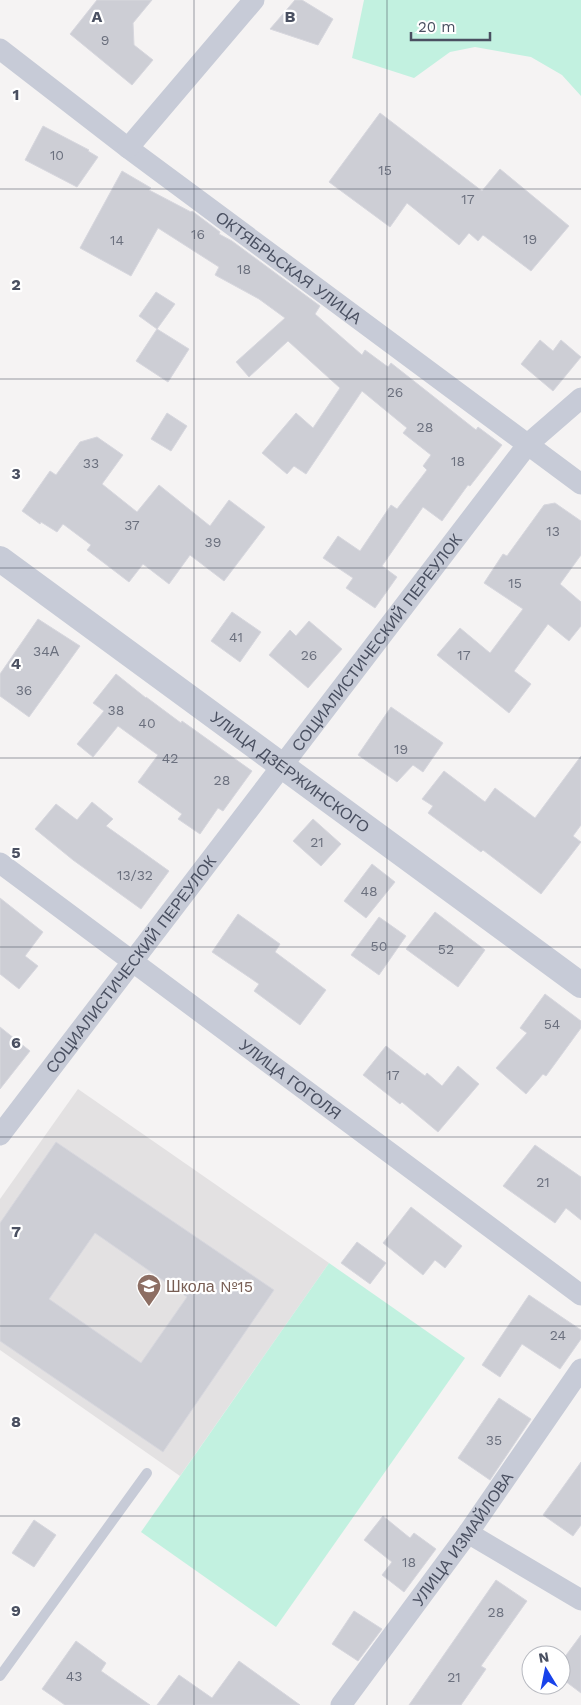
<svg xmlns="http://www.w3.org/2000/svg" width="581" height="1705" font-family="'Work Sans',sans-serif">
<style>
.education{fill:#e3e1e2}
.green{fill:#c2f1e0}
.building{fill:#cdced5;stroke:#d7d7de;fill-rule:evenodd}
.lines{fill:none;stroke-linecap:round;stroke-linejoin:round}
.service{stroke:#c7cbd7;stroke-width:10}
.minor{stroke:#c7cbd7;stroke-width:21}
.tertiary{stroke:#c7cbd7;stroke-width:26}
.grid{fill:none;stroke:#4a5061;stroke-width:1;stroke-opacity:0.55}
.labels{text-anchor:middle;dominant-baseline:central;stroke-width:4.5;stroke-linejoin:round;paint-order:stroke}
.number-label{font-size:14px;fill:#6b707e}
.street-label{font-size:16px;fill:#4a5061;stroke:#fff}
.education-label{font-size:16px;fill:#785e54;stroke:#fff;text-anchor:start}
.grid-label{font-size:16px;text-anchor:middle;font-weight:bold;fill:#4a5061;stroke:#fff;stroke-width:4.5;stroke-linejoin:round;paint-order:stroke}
</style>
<rect width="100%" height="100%" fill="#f5f3f3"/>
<path class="education" d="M78 1089 329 1263 180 1476 0 1350V1199Z"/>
<g class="green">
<path d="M364 0H581V96L562 75 531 57 475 47 450 52 414 78 352 58Z"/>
<path d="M329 1263 465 1358 276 1627 141 1532Z"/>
</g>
<g class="building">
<path d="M97 0H152L133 23 134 45 153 60 132 85 70 34Z"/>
<path d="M295 0H302L333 19 318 45 270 29Z"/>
<path d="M380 113 482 191 500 169 569 226 531 271 483 235 478 241 469 233 459 245 407 203 390 227 329 182Z"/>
<path d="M43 126 89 150 88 151 98 157 77 187 25 160Z"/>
<path d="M122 171 151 188 149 190 191 212 192 211 220 232 219 234 232 241 320 306 315 314 362 355 365 350 388 367 391 363 476 430 478 427 502 445 470 486 468 485 442 521 423 507 382 566 397 577 375 608 346 588 353 578 323 558 338 536 360 551 391 505 397 509 427 470 423 466 431 455 403 433 407 428 362 391 306 474 294 466 287 474 262 453 296 413 313 428 340 388 288 341 249 377 236 362 285 318 259 299 215 275 219 267 158 228 131 276 80 248Z"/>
<path d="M156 292 175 304 157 329 139 316Z"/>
<path d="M157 329 189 349 168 382 136 361Z"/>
<path d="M540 340 553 351 561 340 581 357 553 391 521 364Z"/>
<path d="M167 413 187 426 171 451 151 439Z"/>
<path d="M97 437 123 455 102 484 137 512 159 485 210 526 229 500 265 527 224 581 190 555 169 584 143 564 129 582 87 550 91 545 63 524 57 532 41 522 40 524 22 511 50 471 56 475 80 442Z"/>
<path d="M555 503 581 521V555L560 584 581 602V626L569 641 548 624 514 671 531 684 509 713 437 655 460 628 490 653 523 609 484 583 503 554 507 556 544 505Z"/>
<path d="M232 612 261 632 240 662 211 641Z"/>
<path d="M38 619 80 646 29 717 0 696V674Z"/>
<path d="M309 621 342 649 308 688 269 655 290 630 296 636Z"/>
<path d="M116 674 146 698V697L181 723 182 721 252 771 223 811 218 808 200 834 178 819 182 814 138 782 158 755 118 726 93 757 77 744 104 711 93 703Z"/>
<path d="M391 707 443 743 423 772 413 765 397 782 358 755Z"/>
<path d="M581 756V825L573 836 581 842 541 894 483 850 481 852 428 813 433 806 422 799 444 771 485 802 495 788 535 818Z"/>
<path d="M92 802 113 819 106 826 169 871 141 909 73 860 35 829 56 804 77 820Z"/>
<path d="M313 819 341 844 321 866 293 841Z"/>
<path d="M372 864 395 882 366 918 344 901Z"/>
<path d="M0 898 43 932 25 956 38 966 19 989 0 974Z"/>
<path d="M435 912 485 950 458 987 406 949Z"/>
<path d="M238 914 280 944 275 952 326 990 300 1025 254 991 259 984 212 952Z"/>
<path d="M379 917 406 936 379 975 351 955Z"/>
<path d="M545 994 581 1021V1028L546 1076 543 1074 526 1094 496 1068 527 1033 520 1028Z"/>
<path d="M0 1027 30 1051 0 1089Z"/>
<path d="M386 1046 425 1076 427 1073 442 1086 458 1066 479 1084 438 1132 402 1102 400 1104 363 1075Z"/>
<path d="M56 1142 274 1290 163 1452 0 1341V1223ZM95 1233 187 1297 141 1363 49 1299Z"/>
<path d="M535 1145 581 1177V1220L566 1208 555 1223 503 1186Z"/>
<path d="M411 1207 462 1246 445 1268 435 1260 423 1275 383 1243Z"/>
<path d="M357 1242 386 1263 370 1284 341 1263Z"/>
<path d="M529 1295 581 1330V1339L560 1369 522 1344 500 1377 482 1365Z"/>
<path d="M499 1398 531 1419 490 1480 458 1458Z"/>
<path d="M581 1462V1525L573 1536 543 1515Z"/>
<path d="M383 1516 410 1538 414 1533 436 1549 404 1592 382 1575 392 1562 364 1540Z"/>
<path d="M34 1520 56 1535 34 1567 12 1553Z"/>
<path d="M496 1580 527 1601 481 1666 486 1669 461 1705H409Z"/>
<path d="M354 1611 382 1629 358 1661 332 1644Z"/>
<path d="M581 1635V1693L561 1678V1662Z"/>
<path d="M76 1641 106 1663 101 1671 150 1705H65L42 1689Z"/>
<path d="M239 1661 300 1705H157L179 1675 212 1698Z"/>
</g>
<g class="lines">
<path class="service" d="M0 1676 147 1473"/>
<g class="minor">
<path id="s1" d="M0 49 128 148 581 484"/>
<path d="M128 148 254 0"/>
<path id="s2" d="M0 863 581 1295"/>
<path id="s3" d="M0 1135 528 444 581 398"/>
<path d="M468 1533 581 1600"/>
<path id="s4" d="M341 1705 468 1533 581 1369"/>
</g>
<path class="tertiary" id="s5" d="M0 559 581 985"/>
</g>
<path class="grid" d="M194 0V1705M387 0V1705M0 189H581M0 379H581M0 568H581M0 758H581M0 947H581M0 1137H581M0 1326H581M0 1516H581"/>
<defs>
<symbol id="school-pin" viewBox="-11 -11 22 30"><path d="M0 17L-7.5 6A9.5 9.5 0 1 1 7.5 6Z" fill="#8d6e63" stroke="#fff"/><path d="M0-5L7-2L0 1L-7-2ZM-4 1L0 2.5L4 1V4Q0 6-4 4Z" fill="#fff"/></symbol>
</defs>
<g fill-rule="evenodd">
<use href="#school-pin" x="135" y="1272" width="28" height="38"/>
</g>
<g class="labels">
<g class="number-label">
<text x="105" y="40">9</text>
<text x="57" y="155">10</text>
<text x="385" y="170">15</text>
<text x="468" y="199">17</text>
<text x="198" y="234">16</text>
<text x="530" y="239">19</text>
<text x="117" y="240">14</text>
<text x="244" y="269">18</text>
<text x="395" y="392">26</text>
<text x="425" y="427">28</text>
<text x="458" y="461">18</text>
<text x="91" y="463">33</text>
<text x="132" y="525">37</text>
<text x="553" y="531">13</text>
<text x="213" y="542">39</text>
<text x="515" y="583">15</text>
<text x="236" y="637">41</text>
<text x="46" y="651">34А</text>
<text x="309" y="655">26</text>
<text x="464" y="655">17</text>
<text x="24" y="690">36</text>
<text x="116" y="710">38</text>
<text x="147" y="723">40</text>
<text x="401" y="749">19</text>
<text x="170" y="758">42</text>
<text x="222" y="780">28</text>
<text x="317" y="842">21</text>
<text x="135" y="875">13/32</text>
<text x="369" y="891">48</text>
<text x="379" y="946">50</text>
<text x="446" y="949">52</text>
<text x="552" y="1024">54</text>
<text x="393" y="1075">17</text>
<text x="543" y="1182">21</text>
<text x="558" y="1335">24</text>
<text x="494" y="1440">35</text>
<text x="409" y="1562">18</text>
<text x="496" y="1612">28</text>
<text x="74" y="1676">43</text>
<text x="454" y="1677">21</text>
</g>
<g class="street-label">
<text stroke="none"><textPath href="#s1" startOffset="362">ОКТЯБРЬСКАЯ УЛИЦА</textPath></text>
<text stroke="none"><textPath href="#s3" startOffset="620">СОЦИАЛИСТИЧЕСКИЙ ПЕРЕУЛОК</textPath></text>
<text stroke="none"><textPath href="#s5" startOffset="360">УЛИЦА ДЗЕРЖИНСКОГО</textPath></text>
<text stroke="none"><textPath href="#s3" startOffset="215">СОЦИАЛИСТИЧЕСКИЙ ПЕРЕУЛОК</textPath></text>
<text stroke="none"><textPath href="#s2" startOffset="362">УЛИЦА ГОГОЛЯ</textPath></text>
<text stroke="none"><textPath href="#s4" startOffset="206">УЛИЦА ИЗМАЙЛОВА</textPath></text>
</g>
<g class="education-label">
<text x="166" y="1286">Школа №15</text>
</g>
</g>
<g class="grid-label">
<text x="97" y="22">A</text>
<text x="290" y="22">B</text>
<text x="16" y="100">1</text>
<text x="16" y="290">2</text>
<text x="16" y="479">3</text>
<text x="16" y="669">4</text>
<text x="16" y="858">5</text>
<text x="16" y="1048">6</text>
<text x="16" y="1237">7</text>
<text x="16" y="1427">8</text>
<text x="16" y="1616">9</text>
</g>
<g transform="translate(546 1670) rotate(350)"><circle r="24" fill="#ffffff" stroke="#b7b9c0"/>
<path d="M0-4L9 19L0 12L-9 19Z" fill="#1842ea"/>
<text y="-8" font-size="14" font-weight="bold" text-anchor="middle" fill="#4a5061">N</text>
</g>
<path d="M411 32v8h79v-8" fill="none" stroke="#4a5061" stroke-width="2.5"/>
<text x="418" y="32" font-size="15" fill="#4a5061" stroke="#ffffff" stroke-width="4" paint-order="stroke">20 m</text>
</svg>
